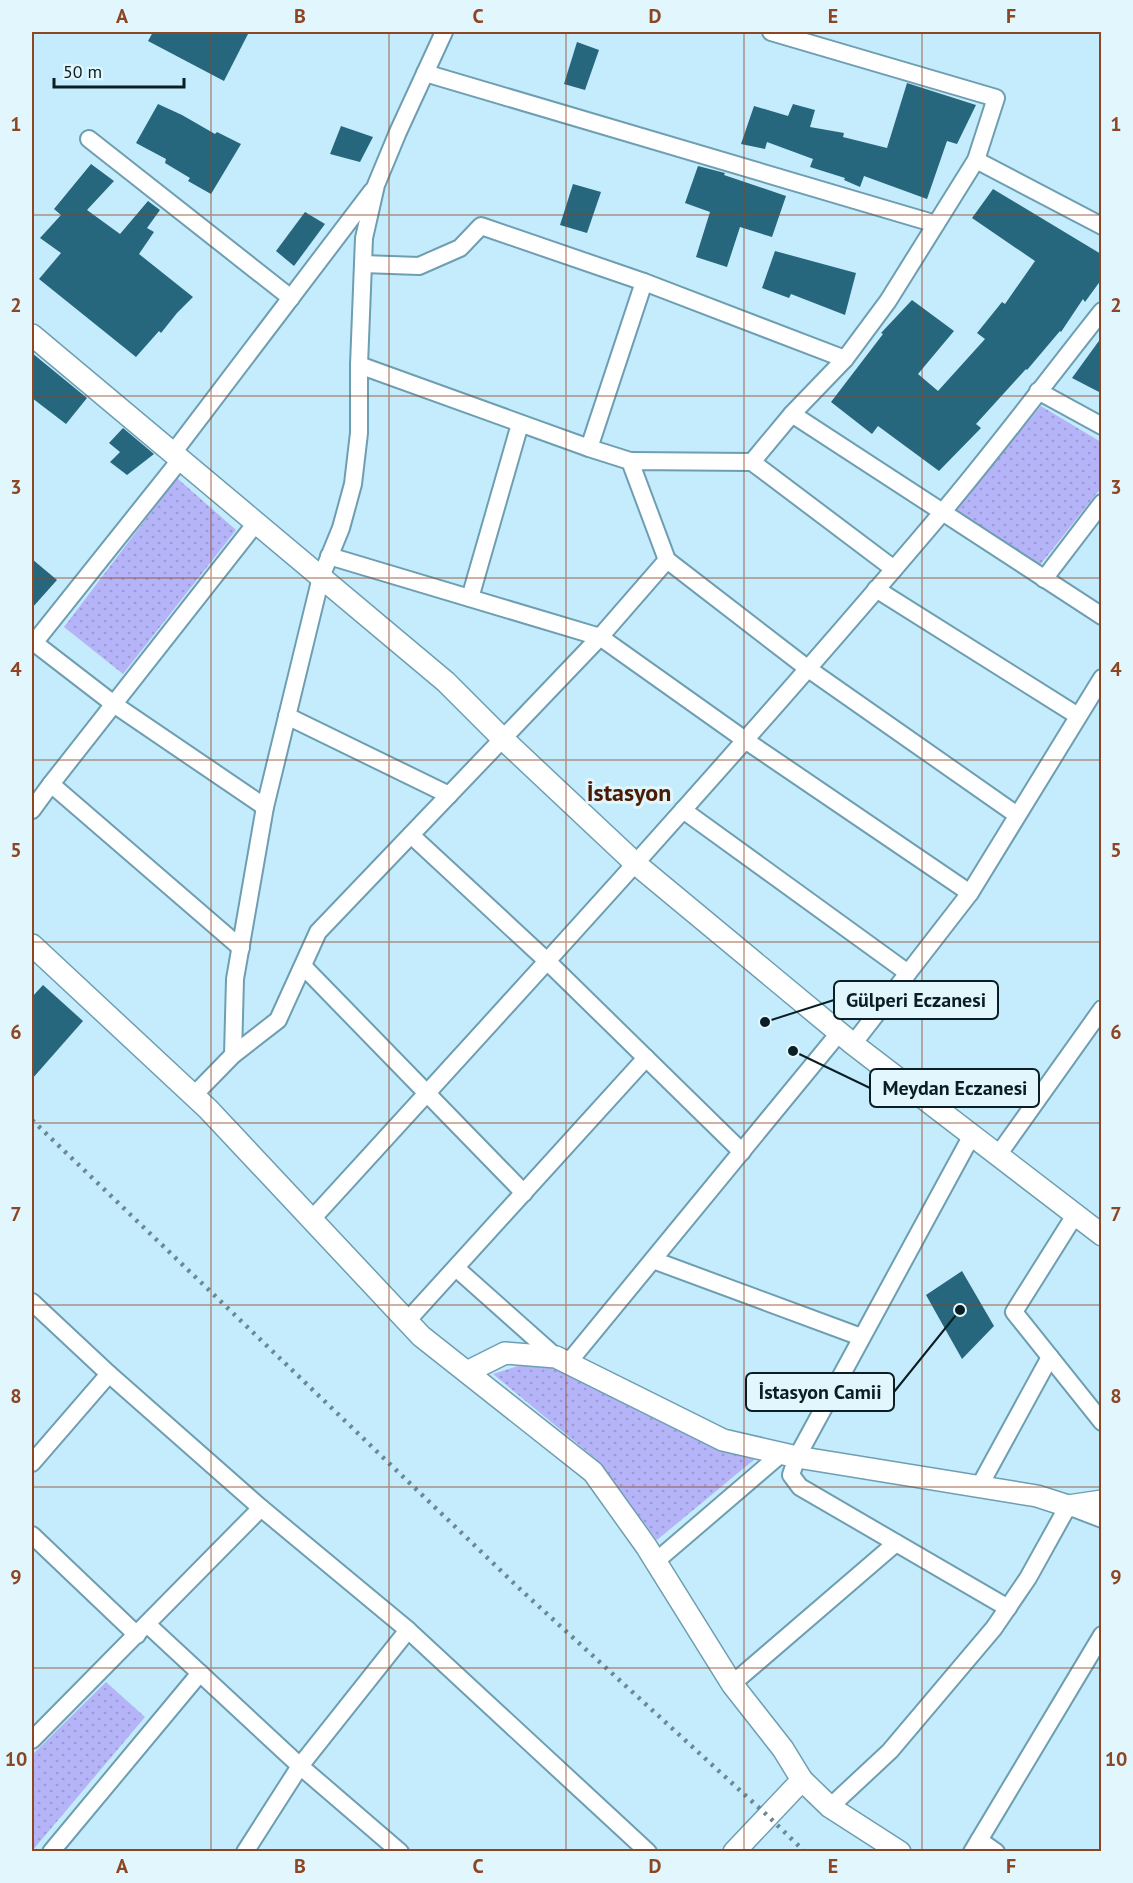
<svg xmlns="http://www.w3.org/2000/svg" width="1133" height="1883" font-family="'PT Sans',sans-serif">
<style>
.park{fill:url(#park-dots)}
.building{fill:#26677d}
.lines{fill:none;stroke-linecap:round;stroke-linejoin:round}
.minor-casing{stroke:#6e9eb1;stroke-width:20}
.tertiary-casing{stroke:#6e9eb1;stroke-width:24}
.minor{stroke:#fff;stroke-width:16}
.tertiary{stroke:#fff;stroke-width:21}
.rail{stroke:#6b8995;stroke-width:4.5;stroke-dasharray:3 6;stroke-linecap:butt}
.grid{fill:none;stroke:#8d4522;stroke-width:1.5;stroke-opacity:0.55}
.labels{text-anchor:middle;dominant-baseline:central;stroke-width:6;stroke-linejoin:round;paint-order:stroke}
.district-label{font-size:24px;font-weight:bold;fill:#4a1b02;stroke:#e2f6fe}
.leader{fill:none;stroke:#0a1e25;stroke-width:2}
.callout-dot{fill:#0a1e25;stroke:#e2f6fe;stroke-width:2}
.callout{fill:#e2f6fe;stroke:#0a1e25;stroke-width:2}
.callout-label{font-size:20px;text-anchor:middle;font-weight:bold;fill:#0a1e25}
.neatline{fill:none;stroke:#8d4522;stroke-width:2}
.grid-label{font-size:20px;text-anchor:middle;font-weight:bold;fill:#8d4522}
</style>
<defs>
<pattern id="park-dots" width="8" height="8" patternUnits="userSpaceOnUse" patternTransform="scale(1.5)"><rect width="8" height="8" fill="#b5b4f8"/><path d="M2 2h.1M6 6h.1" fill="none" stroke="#9a9ad4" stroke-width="1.8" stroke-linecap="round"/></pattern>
</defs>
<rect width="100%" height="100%" fill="#c5ecfd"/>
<g class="park">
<path d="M1041 406 1101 442V488L1040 565 955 509Z"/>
<path d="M177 478 236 530 123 674 64 627Z"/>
<path d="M527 1363 545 1366 572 1375 756 1458 657 1540 596 1459 493 1374Z"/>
<path d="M106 1682 145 1717 32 1851V1755Z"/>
</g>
<g class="building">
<path d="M153 32H249L224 81 148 41Z"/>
<path d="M577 42 599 50 585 90 564 84Z"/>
<path d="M907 83 976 105 957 144 947 141 927 199 864 176 860 187 844 180 845 178 810 167 813 159 767 142 765 149 741 144 754 106 788 116 793 104 815 110 810 127 844 133 843 137 887 148Z"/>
<path d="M158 104 182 115 215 134 217 132 241 144 211 194 188 181 190 178 165 163 166 159 136 143Z"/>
<path d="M341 126 373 137 360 162 330 154Z"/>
<path d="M91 164 114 181 87 210 120 234 148 201 160 210 147 228 154 232 139 254 193 297 177 313 161 333 159 331 136 357 39 279 61 253 40 238 61 215 54 209Z"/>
<path d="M698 166 725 173 724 175 786 196 772 237 740 227 727 267 696 257 710 212 685 203Z"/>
<path d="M573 184 601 192 587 233 560 225Z"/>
<path d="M993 189 1101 254V280L1085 302 1083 299 1061 332 1060 331 1027 370 1026 369 976 424 981 428 939 471 878 426 872 434 831 402 883 334 881 333 912 300 954 331 918 374 938 391 985 339 977 333 1002 302 1005 304 1035 261 972 218Z"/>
<path d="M305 212 325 224 294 266 276 251Z"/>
<path d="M775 251 856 273 845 315 791 294 789 298 762 288Z"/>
<path d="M1101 338V393L1072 378Z"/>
<path d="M32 353 87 398 66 424 32 398Z"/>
<path d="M123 428 154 454 127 475 110 462 120 452 109 443Z"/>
<path d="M32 559 57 580 32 608Z"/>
<path d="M43 985 83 1021 32 1079V997Z"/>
<path d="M962 1271 994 1326 962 1359 926 1295Z"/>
</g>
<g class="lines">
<defs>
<g id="minor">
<path d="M771 32 996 98 976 160"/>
<path d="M425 73 936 224"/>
<path d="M89 139 291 298"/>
<path d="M363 264 419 266 460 248 481 226 644 282 845 359"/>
<path d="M359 365 589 448 630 461"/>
<path d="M1038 391 1102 426"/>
<path d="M792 414 1102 616"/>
<path d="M589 448 644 282"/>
<path d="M173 453 372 191"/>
<path d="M752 462 894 569"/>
<path d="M329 556 600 637 745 740 970 893"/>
<path d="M667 560 807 668 1017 815"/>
<path d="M1044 579 1102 503"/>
<path d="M876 589 1078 716"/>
<path d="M470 598 520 424"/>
<path d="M32 641 115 705 265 807"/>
<path d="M34 643 180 460"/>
<path d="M287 716 449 795"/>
<path d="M32 810 51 784"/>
<path d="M683 810 908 973"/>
<path d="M411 835 547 961 742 1152"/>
<path d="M241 948 51 784 256 523"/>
<path d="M303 966 524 1193"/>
<path d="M853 1044 970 893 1102 678"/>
<path d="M233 1055 235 979 265 807 321 577 341 528 353 484 359 433V365L364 238 376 185 398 132 444 32"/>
<path d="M194 1095 233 1055 278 1020 318 932 600 637 667 560 630 461 752 462 792 414 845 359 888 301 976 160 1102 226"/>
<path d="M972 1135 797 1457 791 1475 800 1487 1008 1608"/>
<path d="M998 1155 1102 1009"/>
<path d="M1075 1215 1014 1312 1102 1422"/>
<path d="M312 1219C524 987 737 755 940 515 996 449 1048 379 1102 311"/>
<path d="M653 1260 861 1337"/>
<path d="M456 1268 556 1357"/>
<path d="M32 1302 109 1374 261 1508 408 1630 648 1852"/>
<path d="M407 1321 646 1058"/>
<path d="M568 1363 839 1033"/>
<path d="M32 1463 109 1374"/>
<path d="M979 1487 1050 1357"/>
<path d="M32 1535 137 1635"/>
<path d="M655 1562 781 1454"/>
<path d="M147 1624 300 1766 400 1852"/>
<path d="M732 1684 896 1543"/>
<path d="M32 1740 261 1508"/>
<path d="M830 1807 890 1751 994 1628 1028 1578 1068 1506 1102 1519"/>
<path d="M979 1840 996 1852"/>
<path d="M51 1852 200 1673"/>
<path d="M245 1852 300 1766 408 1630"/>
<path d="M972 1852 1102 1635"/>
</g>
<g id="tertiary">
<path d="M32 335 446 682 503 739 636 864 853 1044 1102 1235"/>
<path d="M32 945 208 1109 421 1336 593 1472 646 1546 732 1684 783 1749 802 1780 830 1807 900 1852"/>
<path d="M467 1372 505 1353 556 1357 723 1440 797 1457 1037 1496 1068 1506 1102 1501"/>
<path d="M734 1852 802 1780"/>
</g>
</defs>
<use href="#minor" class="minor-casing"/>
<use href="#tertiary" class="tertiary-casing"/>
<use href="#minor" class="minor"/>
<use href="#tertiary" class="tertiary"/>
<path class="rail" d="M32 1120 522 1591 768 1816 805 1852"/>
</g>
<path class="grid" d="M211 32V1852M389 32V1852M566 32V1852M744 32V1852M922 32V1852M32 215H1102M32 396H1102M32 578H1102M32 760H1102M32 942H1102M32 1123H1102M32 1305H1102M32 1487H1102M32 1668H1102"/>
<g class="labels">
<g class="district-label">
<text x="629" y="792">İstasyon</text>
</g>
</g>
<path class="leader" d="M765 1022L834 1000M793 1051L870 1088M960 1310L894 1392"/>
<g class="callout-dot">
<circle cx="765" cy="1022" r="6"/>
<circle cx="793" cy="1051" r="6"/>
<circle cx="960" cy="1310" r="6"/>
</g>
<g class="callout">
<rect x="834" y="981" width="164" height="38" rx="6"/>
<rect x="870" y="1069" width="169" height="38" rx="6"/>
<rect x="746" y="1373" width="148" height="38" rx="6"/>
</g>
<g class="callout-label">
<text x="916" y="1007">Gülperi Eczanesi</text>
<text x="955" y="1095">Meydan Eczanesi</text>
<text x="820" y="1399">İstasyon Camii</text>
</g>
<rect width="1133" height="1883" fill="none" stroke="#e2f6fe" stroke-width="66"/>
<path d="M54 78v9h130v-9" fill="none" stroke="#0a1e25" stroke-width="3"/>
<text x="63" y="78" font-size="18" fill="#0a1e25" stroke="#e2f6fe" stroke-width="4.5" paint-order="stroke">50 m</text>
<rect x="33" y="33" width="1067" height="1817" class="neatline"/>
<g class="grid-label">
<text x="122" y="23">A</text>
<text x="300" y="23">B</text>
<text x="478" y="23">C</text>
<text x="655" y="23">D</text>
<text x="833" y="23">E</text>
<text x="1011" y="23">F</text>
<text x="16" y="131">1</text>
<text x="1116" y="131">1</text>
<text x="16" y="312">2</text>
<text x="1116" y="312">2</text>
<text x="16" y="494">3</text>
<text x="1116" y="494">3</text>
<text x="16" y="676">4</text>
<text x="1116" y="676">4</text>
<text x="16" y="857">5</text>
<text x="1116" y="857">5</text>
<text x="16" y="1039">6</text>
<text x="1116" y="1039">6</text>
<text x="16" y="1221">7</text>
<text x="1116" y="1221">7</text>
<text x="16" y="1403">8</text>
<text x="1116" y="1403">8</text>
<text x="16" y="1584">9</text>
<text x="1116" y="1584">9</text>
<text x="16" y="1766">10</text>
<text x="1116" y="1766">10</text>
<text x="122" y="1873">A</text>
<text x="300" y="1873">B</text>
<text x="478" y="1873">C</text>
<text x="655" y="1873">D</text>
<text x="833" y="1873">E</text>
<text x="1011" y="1873">F</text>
</g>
</svg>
